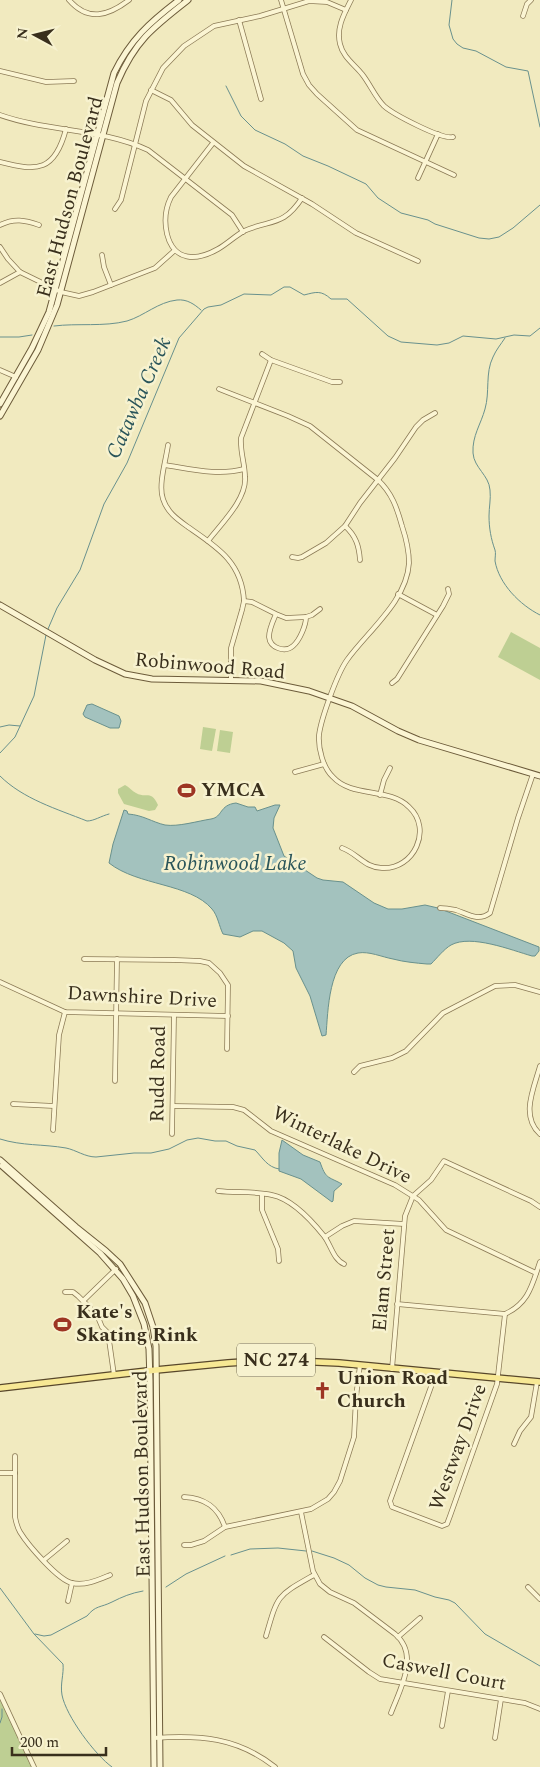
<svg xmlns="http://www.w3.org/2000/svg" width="540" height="1767" font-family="Spectral,serif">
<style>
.green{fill:#becf93}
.water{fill:#a3c2be;stroke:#69918d}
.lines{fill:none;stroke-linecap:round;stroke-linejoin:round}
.stream{stroke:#69918d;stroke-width:1}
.street-casing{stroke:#8b7a56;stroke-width:5.5}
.secondary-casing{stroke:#6c5b3a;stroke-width:7}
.primary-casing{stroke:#58472b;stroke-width:8}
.street{stroke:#fbf5d3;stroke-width:4}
.secondary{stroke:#fbf5d3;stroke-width:5}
.primary{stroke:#f7e894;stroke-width:5.5}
.labels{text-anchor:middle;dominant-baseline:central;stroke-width:5;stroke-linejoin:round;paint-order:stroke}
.shield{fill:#f7f2cf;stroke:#726a52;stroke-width:1}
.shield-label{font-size:19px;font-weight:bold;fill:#392f1c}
.street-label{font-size:20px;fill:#392f1c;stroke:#f7f2cf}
.poi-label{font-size:20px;font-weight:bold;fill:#392f1c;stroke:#f7f2cf;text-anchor:start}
.water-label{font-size:21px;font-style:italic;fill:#2a555a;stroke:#f7f2cf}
</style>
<rect width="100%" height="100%" fill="#f1eabf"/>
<g class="green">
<path d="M511 632 540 648V680L498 657Z"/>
<path d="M203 727 216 729 212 751 200 749Z"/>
<path d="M220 730 233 732 230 753 217 751Z"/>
<path d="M125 785C129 787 132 791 136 793 146 799 151 789 158 805L155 810 149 811 124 804 118 793V789Z"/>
<path d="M0 1697 3 1703 32 1767H0Z"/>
</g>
<g class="water">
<path d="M92 704 119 716 121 721 119 728H110L85 717 83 714 87 705Z"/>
<path d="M236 803 248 807H255L257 811 275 805H280L274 818 273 828 284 856 317 878 323 880 343 882 374 903 388 909H402L425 905 438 908 539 947V951L535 956H532C511 950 471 934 451 945 444 949 437 958 431 964H427C416 963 404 962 393 959 382 957 369 951 358 953 328 958 328 1013 326 1035L322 1036 310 996 296 968 293 951 284 943 262 931H253L240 937 223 934C219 926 218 916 212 909 190 883 138 886 109 863L113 844 124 810 127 811 128 814C143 815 152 822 165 825 178 827 198 821 211 819 223 817 219 805 236 803Z"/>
<path d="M282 1140 303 1155 320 1162C326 1179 327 1176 342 1184L334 1191 333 1201 332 1202 301 1179 279 1171V1153Z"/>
</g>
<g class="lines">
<g class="stream">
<path d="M452 0 449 25 453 39 457 44 463 48 476 51 506 67 528 71 540 127"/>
<path d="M226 86 241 116 255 130 285 144 303 156 328 166 366 184 378 198 401 213 428 220 435 224 479 238 489 239 499 237 513 228 540 205"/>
<path d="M54 326C77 323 104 327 127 321 144 316 158 302 177 300 187 299 194 304 201 310"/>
<path d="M0 337H19L32 335"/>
<path d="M505 338C501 344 496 350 493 357 485 373 490 392 485 409 481 424 472 436 473 453 474 468 489 475 490 490 491 499 489 507 489 516 489 528 491 539 495 550 496 553 495 557 495 561 499 584 520 605 540 615"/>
<path d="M48 629 57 608 80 570 104 504 127 463 179 338 204 309 208 307 221 305 244 294 271 295 284 287H290L304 295C316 292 321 290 331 299H347L388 336 401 342 437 345 449 343 463 336 496 339 514 335 530 336 540 328"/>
<path d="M0 727 9 725 20 726"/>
<path d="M0 753 15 737 34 696 46 635"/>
<path d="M0 776C23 799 57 809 87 821 94 821 101 816 109 814"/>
<path d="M0 1139C22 1146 43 1144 66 1148 76 1150 85 1157 96 1157L134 1153H151L169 1149 187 1140 198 1138 215 1141H226L237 1146 255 1150C263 1158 267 1167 279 1169"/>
<path d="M312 1551 334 1558 349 1565 365 1578 378 1585 386 1587 415 1590 435 1597 449 1600 455 1603 485 1634 540 1666"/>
<path d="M231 1555 250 1549 278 1548 306 1551"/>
<path d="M166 1587 186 1574 225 1556"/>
<path d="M0 1588 34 1634 63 1664C64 1674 60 1684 62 1695 66 1716 95 1755 112 1767"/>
<path d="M35 1634 44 1636 51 1635 87 1616C96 1605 100 1608 112 1602 122 1597 131 1593 143 1591"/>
<path d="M0 1723 2 1717V1709"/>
</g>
<defs>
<g id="street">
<path d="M69 0C88 22 108 16 129 0"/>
<path d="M281 0 303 74 309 85 317 94 357 130 454 175"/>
<path d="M351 0C344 14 336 28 340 44 343 57 354 64 362 74 370 84 375 97 384 106 393 114 442 140 453 137"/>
<path d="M523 16 527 4 531 0"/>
<path d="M239 20 261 99"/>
<path d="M0 71 46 82 74 81"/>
<path d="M151 90 171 100 192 125 244 166 312 204 356 233 418 261"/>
<path d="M0 115C48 132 101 128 148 150L232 215 243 232"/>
<path d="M213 143 171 197C165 209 164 221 167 234 174 262 197 261 218 249 227 244 235 236 244 231 271 219 283 227 302 198"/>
<path d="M0 162C38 172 55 171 66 129"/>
<path d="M418 178 438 134"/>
<path d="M115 209 121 200 146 101 163 68 184 46 214 26 260 16 309 1 327 2 346 10"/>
<path d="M0 225C14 218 25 220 39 225"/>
<path d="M0 247 8 259 20 272 61 292 79 296 93 292 155 268 174 251"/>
<path d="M102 255 104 267 111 285"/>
<path d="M0 283 20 272"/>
<path d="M262 354 271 360 332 382H340"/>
<path d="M0 370 16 377"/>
<path d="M219 389 288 416 310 426 378 480C392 493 397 508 402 526 406 538 409 550 409 563 407 601 367 632 347 660 337 674 321 719 319 735 318 748 323 768 333 777 352 798 389 787 409 807 433 829 414 870 382 868 365 868 357 853 342 848"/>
<path d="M168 445C166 460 158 485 163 499 167 512 177 519 188 527 217 547 242 562 244 601"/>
<path d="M165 465C191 469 218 476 244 469"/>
<path d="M345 526C356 536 359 546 360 560"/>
<path d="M208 541C221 524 247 499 245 477 245 464 240 452 241 438L271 360"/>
<path d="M292 557 298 558 302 557 326 543 345 526 360 503 395 458 416 427 423 420 435 413"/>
<path d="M398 594 437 615"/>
<path d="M306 617 312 615 320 609"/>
<path d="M231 680V648L242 610 244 601 252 602 276 614C273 621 269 629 269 637 270 648 285 653 293 646 300 640 306 625 306 617L286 618 276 614"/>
<path d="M392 683 397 679 443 606 449 594 448 589"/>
<path d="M295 772 324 764"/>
<path d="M380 795 384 780 390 768"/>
<path d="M440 908C445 908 451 909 456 910 468 914 478 922 490 913L518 818 533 774"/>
<path d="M84 959 175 960 200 961 209 963 220 973 228 985 227 1049"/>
<path d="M0 982 65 1012 228 1016"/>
<path d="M540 1066C534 1088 520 1116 540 1134"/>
<path d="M354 1072 360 1066 392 1058 406 1051 443 1013 495 986 515 985 540 992"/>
<path d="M115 1081 117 959"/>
<path d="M13 1104 54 1106"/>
<path d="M173 1106 233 1107 244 1110 271 1131 395 1185 419 1200 446 1230 536 1273"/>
<path d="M53 1130 59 1035 65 1012"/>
<path d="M172 1134 174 1015"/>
<path d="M218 1191C236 1193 255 1191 272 1195 292 1199 312 1221 324 1236 331 1245 333 1259 344 1264"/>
<path d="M262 1194V1210L278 1249 279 1261"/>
<path d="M325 1237 342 1226 354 1221 404 1224"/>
<path d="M65 1292H73L78 1296 97 1315 102 1327 108 1333 114 1375"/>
<path d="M83 1301 116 1269"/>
<path d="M397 1304 505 1314C529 1303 532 1285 540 1262"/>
<path d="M392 1369 405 1216 413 1196 431 1180 444 1161 531 1201 540 1207"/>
<path d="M434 1372 432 1384 390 1501 392 1507 442 1526 447 1524 450 1516 497 1384 505 1314"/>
<path d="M514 1444 520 1431 531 1417 537 1382"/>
<path d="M15 1456V1517C16 1522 17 1527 20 1532 28 1545 58 1580 72 1583 85 1586 98 1580 110 1575"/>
<path d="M0 1473H15"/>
<path d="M184 1497C205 1498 218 1507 225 1527"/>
<path d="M301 1512 313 1571 320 1584 330 1592 354 1603 395 1634C420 1655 400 1689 391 1713"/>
<path d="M184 1545H191L204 1541 225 1527 311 1509 328 1499 334 1492 340 1481 354 1437 356 1397 360 1365"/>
<path d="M44 1560 67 1541"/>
<path d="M528 1587 540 1599"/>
<path d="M68 1601 72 1583"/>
<path d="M266 1636C278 1594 277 1596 314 1575"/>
<path d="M324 1637 369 1672 380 1679 525 1703 540 1709"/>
<path d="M398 1637 420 1618"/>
<path d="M0 1694 34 1767"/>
<path d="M442 1726 448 1691"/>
<path d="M154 1738C200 1735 237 1737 275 1767"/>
<path d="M495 1738 501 1699"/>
</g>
<g id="secondary">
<path d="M0 404 32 348 49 312 114 73C130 40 150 22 179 0"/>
<path d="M0 416 38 350 57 305 117 83C135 41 152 28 188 0"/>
<path d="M0 605 95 660 125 674 152 679 261 681 309 691 352 706 398 731 419 740 540 776"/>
<path d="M0 1160 76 1227 106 1251 120 1264 145 1303 153 1327 156 1346 160 1767"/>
<path d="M2 1166 100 1253 123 1279 133 1296 144 1324 149 1349 150 1381 154 1767"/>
</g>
<path id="primary" d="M0 1388 156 1370 228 1363 273 1360 339 1363 540 1382"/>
</defs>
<use href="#street" class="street-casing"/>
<use href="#secondary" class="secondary-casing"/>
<use href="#primary" class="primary-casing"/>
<use href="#street" class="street"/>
<use href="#secondary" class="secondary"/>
<use href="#primary" class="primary"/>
</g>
<defs>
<symbol id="stadium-bare" viewBox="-9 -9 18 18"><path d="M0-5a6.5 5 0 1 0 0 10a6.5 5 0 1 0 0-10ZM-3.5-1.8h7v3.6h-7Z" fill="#9d3523" stroke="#f7f2cf" stroke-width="2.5" paint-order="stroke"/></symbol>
<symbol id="church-bare" viewBox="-9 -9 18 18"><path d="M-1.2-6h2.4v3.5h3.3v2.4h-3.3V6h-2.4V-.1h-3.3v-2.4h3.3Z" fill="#9d3523" stroke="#f7f2cf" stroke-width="2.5" paint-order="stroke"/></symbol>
</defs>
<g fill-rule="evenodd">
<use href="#stadium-bare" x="174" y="778" width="25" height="25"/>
<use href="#stadium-bare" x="50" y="1312" width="25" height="25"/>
<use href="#church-bare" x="310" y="1378" width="25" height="25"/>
</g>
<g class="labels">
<rect class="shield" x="237" y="1343.5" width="78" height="33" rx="4"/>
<g class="shield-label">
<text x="276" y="1360">NC 274</text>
</g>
<g class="street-label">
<text transform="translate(70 197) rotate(-75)">East Hudson Boulevard</text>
<text transform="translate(210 666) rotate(5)">Robinwood Road</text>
<text transform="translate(142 997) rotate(3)">Dawnshire Drive</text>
<text transform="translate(158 1074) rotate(-89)">Rudd Road</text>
<text transform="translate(342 1145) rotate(26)">Winterlake Drive</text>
<text transform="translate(384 1280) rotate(-85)">Elam Street</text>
<text transform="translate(458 1447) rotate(-70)">Westway Drive</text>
<text transform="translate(142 1474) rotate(-91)">East Hudson Boulevard</text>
<text transform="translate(444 1672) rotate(11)">Caswell Court</text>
</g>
<g class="poi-label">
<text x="201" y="790">YMCA</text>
<text x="76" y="1312">Kate's<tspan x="76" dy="23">Skating Rink</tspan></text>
<text x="337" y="1378">Union Road<tspan x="337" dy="23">Church</tspan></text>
</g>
<g class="water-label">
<text transform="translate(139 398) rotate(-66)">Catawba Creek</text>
<text x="235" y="864">Robinwood Lake</text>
</g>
</g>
<g transform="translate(35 35) rotate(277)" stroke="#f7f2cf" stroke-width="4" paint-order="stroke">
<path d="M0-4L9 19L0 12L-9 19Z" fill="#392f1c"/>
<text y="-8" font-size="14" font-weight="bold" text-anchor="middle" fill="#392f1c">N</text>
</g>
<path d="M12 1747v8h94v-8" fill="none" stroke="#392f1c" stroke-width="2.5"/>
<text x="20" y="1747" font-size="15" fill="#392f1c" stroke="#f7f2cf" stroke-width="4" paint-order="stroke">200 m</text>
</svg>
